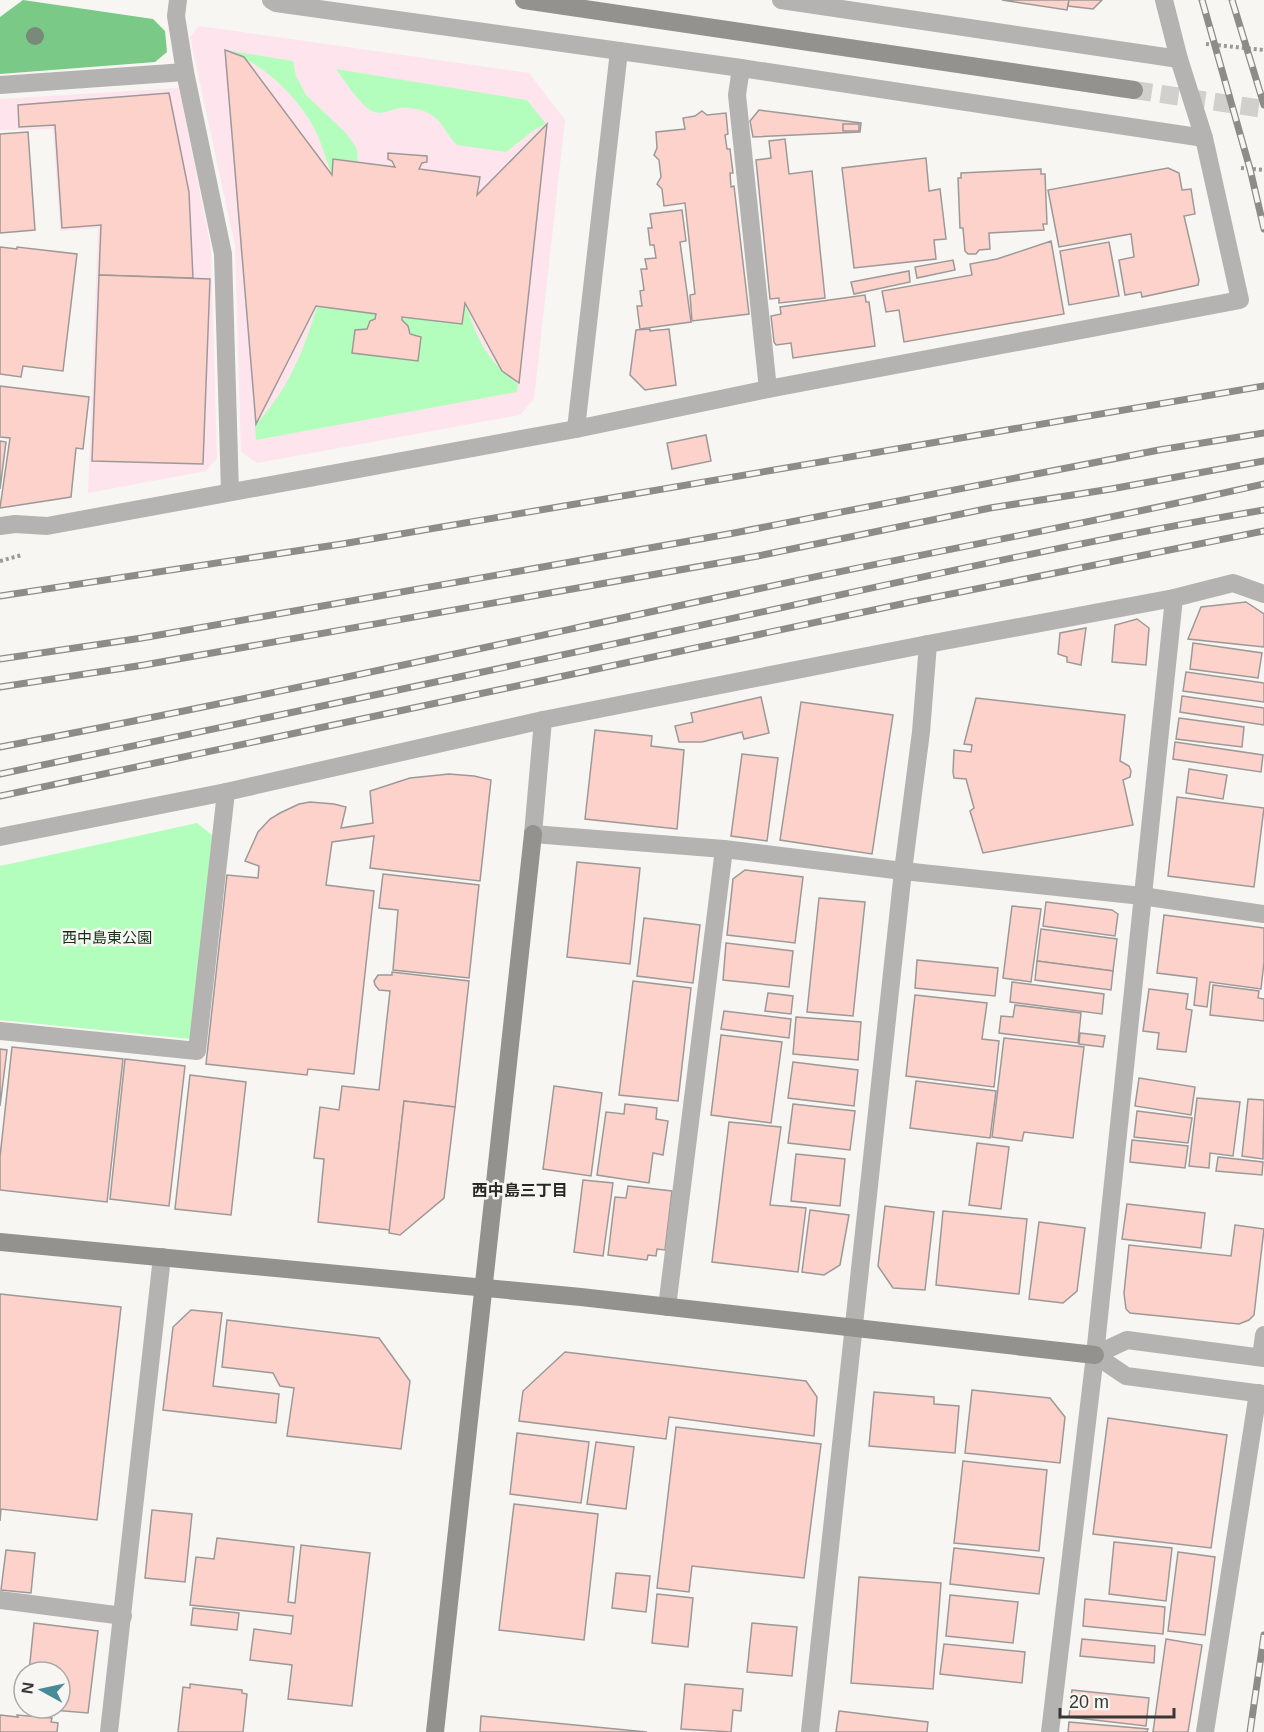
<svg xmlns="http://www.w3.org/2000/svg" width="1264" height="1732" font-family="Helvetica,'Noto Sans JP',sans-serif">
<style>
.commercial{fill:#fee4ed}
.green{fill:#b4febd}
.forest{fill:#7ac986}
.building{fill:#fdd2ca;stroke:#9d9998;stroke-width:1.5}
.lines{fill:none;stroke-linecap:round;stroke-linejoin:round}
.secondary-tunnel{stroke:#d1d0cc;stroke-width:18;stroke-dasharray:18 9;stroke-linecap:butt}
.path{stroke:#9b9a97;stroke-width:4;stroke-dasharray:3 3;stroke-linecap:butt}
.street{stroke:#b4b3b1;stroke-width:18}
.secondary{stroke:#93928f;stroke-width:18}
.rail-casing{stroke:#8d8c89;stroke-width:7}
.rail{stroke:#f7f6f2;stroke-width:4.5;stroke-dasharray:14;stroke-linecap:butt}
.tree{fill:#788a7a}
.labels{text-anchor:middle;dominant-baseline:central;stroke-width:5;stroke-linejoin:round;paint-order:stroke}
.park-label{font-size:15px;fill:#113218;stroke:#f7f6f2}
.neighbourhood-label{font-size:16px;font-weight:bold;fill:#2a2926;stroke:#f7f6f2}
</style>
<rect width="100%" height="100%" fill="#f7f6f2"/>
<g class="commercial">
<path d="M199 26 529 73 565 120 534 399 520 415 257 463 241 452 235 246 190 37Z"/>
<path d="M179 88 211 248 217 458 206 471 88 493 98 228 60 231 53 129 0 130V99Z"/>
</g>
<g class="green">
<path d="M225 50 293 61 296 76 306 95 346 133 357 149 359 178 332 174C326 160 322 144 315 130 296 94 263 63 225 50Z"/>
<path d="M336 69 527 100 546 124 534 130 506 152 457 145C447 136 443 121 430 114 422 109 408 107 399 108 390 110 381 116 372 111 360 105 344 80 336 69Z"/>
<path d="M323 284 465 303C477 339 487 361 518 384L517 392 256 440 255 425C292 387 310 335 323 284Z"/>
<path d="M197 823 213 836 190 1039 0 1020V866Z"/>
</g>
<path class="forest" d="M23 0 153 19 165 31 167 52 155 62 0 74V17Z"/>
<g class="building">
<path d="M1002 0H1069L1067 10Z"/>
<path d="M1069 0H1102L1093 9 1068 6Z"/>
<path d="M225 50 244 57 332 175 333 159 395 167 392 161 388 159V153L427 156V162L422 163 419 169 480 177 477 195 547 124 519 383 502 371 465 303 462 324 402 317V320L408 326 410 334 421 337 418 361 352 353 355 330 367 329 370 321 375 319 376 314 316 306 256 424Z"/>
<path d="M169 93 189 192 193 278 99 275 101 225 62 228 55 125 19 127 18 105Z"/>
<path d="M759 110 861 123 860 132 753 137 750 121Z"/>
<path d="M702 111 707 115 726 113 728 134 725 135 727 149H730L733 173H730L731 187 734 186 749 314 692 321 690 295 695 294 685 203 664 206 662 189 657 184 661 177 659 160 654 155 657 148 656 132 685 129 683 118 695 116Z"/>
<rect x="843" y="124" width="16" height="7"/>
<path d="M28 132 35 230 0 233V134Z"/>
<path d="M785 139 789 174 812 171 825 298 779 303V298L770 299 756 160 771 158 769 141Z"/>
<path d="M926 158 929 191 940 189 946 239 934 240 936 259 854 268 842 168Z"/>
<path d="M1168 168 1179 173 1182 190 1191 189 1195 214 1184 216 1199 280 1198 285 1142 297 1141 292 1125 295 1119 260 1134 257 1131 234 1059 247 1048 190Z"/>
<path d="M1041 169V174H1045L1047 224H1043L1044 230 989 233 990 249 979 250 976 254H968L965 251 963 228H960L958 178H961V173Z"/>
<path d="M682 210 686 241 680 242 691 322 640 329 637 306H642L640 291 644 290 641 269H647L645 259 656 258 654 245H650L648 228H652L650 214Z"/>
<path d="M1051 241 1064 314 904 342 899 310 886 312 882 291 972 275 970 264 997 259Z"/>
<path d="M1109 242 1119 296 1069 305 1060 251Z"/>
<path d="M0 247 17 249V247L77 254 63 371 23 366 21 377 0 374Z"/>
<path d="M953 260 955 270 917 278 915 267Z"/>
<path d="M909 271 910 282 854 294 851 282Z"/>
<path d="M99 275 210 279 203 464 92 461Z"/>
<path d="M865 295 866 302H869L875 346 793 358 791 343 776 345 774 342 771 316 781 314 780 307Z"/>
<path d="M650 329V331L669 329 676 385 645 390 630 375 636 330Z"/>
<path d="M0 386 89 397 83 449 76 448 71 497 0 508 10 438 0 437Z"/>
<path d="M706 435 711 461 672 469 667 443Z"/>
<path d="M0 441 6 442 0 489Z"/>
<path d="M1246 602 1264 614V647L1188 639 1201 607Z"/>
<path d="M1137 619 1149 628 1146 665 1112 662 1115 625Z"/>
<path d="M1086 628 1081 665 1067 662V657L1058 654 1060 633Z"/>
<path d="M1193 643 1262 653 1258 678 1190 669Z"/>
<path d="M1186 672 1264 683V702L1183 691Z"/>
<path d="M1182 696 1264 708V725L1180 712Z"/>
<path d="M761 697 769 733 744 739 742 732 702 742H679L675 726 693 722 691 713Z"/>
<path d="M976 698 1125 715 1120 761 1129 766 1131 771 1130 777 1123 780 1133 825 983 853 970 811 974 808 966 779 954 778 953 772 954 750 971 752 972 745 964 744Z"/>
<path d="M801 702 893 715 872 854 780 840Z"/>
<path d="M1179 718 1244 727 1242 747 1176 739Z"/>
<path d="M595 730 652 736 651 746 684 750 677 829 585 819Z"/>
<path d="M1175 742 1263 755 1261 772 1173 759Z"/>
<path d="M742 754 778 758 767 841 731 836Z"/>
<path d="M1189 769 1227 775 1223 799 1186 793Z"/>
<path d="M449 774 474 776 491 780 480 881 370 868 374 836 332 842 326 885 374 891 354 1074 308 1069 307 1075 206 1064 227 875 258 878 259 866 245 861 258 832 270 819 280 813 299 804 310 802 334 804 346 807 341 828 373 823 370 791 410 778Z"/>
<path d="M1177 797 1264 808 1254 887 1168 876Z"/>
<path d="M577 862 640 868 630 964 567 957Z"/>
<path d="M745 870 803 877 795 943 727 935 733 879Z"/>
<path d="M383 874 479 885 469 978 393 970 398 910 379 908Z"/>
<path d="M819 898 865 902 853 1016 807 1012Z"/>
<path d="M1046 902 1112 910 1118 914 1115 936 1043 926Z"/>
<path d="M1012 906 1041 909 1031 982 1003 978Z"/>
<path d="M1164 915 1264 928V962L1261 989 1210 982 1207 1007 1194 1005 1197 978 1157 973Z"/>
<path d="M644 918 700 925 693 983 637 976Z"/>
<path d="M1041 929 1117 939 1113 971 1037 961Z"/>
<path d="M726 943 793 951 789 987 723 980Z"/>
<path d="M917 960 998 968 995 996 915 988Z"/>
<path d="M1037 961 1113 971 1111 990 1035 980Z"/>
<path d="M392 972 469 981 455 1107 404 1101 390 1230 318 1222 324 1159 314 1158 320 1107 339 1110 342 1086 379 1090 390 991 379 990 375 985 374 981 378 975H392Z"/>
<path d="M633 981 691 988 678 1101 619 1095Z"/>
<path d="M1012 982 1104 994 1102 1014 1010 1002Z"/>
<path d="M1213 985 1259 991 1258 998 1264 999V1021L1210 1015Z"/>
<path d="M1149 989 1188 994 1186 1009 1192 1010 1186 1052 1157 1049 1159 1033 1143 1031Z"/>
<path d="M768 993 793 996 791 1014 765 1011Z"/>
<path d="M915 995 987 1003 982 1039 999 1041 994 1087 906 1076Z"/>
<path d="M1015 1005 1081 1013 1078 1043 999 1033 1001 1016 1013 1017Z"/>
<path d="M724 1011 791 1019 789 1038 721 1029Z"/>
<path d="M796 1017 861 1022 858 1060 793 1054Z"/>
<path d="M1080 1033 1105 1036 1103 1047 1079 1044Z"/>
<path d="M721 1035 782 1042 771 1123 711 1115Z"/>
<path d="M1004 1038 1084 1047 1073 1138 1024 1132 1022 1141 992 1137Z"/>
<path d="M12 1047 123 1059 107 1202 0 1190V1157Z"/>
<path d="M0 1049 7 1050 0 1106Z"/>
<path d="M125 1059 185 1066 169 1206 110 1199Z"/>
<path d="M793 1062 858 1070 854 1106 788 1098Z"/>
<path d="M190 1075 246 1082 231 1215 175 1209Z"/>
<path d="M1139 1078 1195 1087 1191 1115 1135 1106Z"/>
<path d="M916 1081 996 1091 990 1138 910 1128Z"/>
<path d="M554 1086 602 1093 591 1176 543 1169Z"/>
<path d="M1197 1098 1240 1102 1233 1156 1210 1153 1209 1168 1189 1166Z"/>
<path d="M1248 1099 1264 1100 1263 1159 1242 1156Z"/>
<path d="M404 1101 455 1107 444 1198 400 1235 389 1233Z"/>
<path d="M625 1104 657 1108 656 1119 668 1121 663 1155 653 1153 649 1183 597 1175 606 1112 624 1114Z"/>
<path d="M793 1104 855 1111 850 1150 788 1143Z"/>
<path d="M1137 1111 1192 1118 1188 1143 1134 1137Z"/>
<path d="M729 1122 781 1127 770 1205 806 1208 798 1272 712 1262Z"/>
<path d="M1132 1140 1188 1146 1185 1168 1130 1162Z"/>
<path d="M977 1143 1009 1147 1001 1209 969 1205Z"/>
<path d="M796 1154 845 1159 840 1206 791 1201Z"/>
<path d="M1218 1157 1263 1162 1262 1175 1216 1171Z"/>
<path d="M583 1180 613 1183 603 1256 574 1252Z"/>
<path d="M628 1186 672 1191 665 1250 657 1249 656 1256 648 1255 647 1260 608 1255 615 1197 626 1198Z"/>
<path d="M1127 1204 1205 1213 1201 1248 1122 1239Z"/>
<path d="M885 1206 934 1212 925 1290 893 1288 878 1266Z"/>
<path d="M810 1210 849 1215 840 1265 824 1275 802 1272Z"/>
<path d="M943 1211 1027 1219 1019 1294 936 1285Z"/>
<path d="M1039 1222 1085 1228 1077 1291 1063 1303 1029 1299Z"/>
<path d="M1235 1225 1264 1229 1254 1315 1249 1320 1239 1324 1130 1313 1126 1309 1124 1293 1129 1245 1231 1256Z"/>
<path d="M0 1294 121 1307 97 1520 1 1509 0 1521Z"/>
<path d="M191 1310 222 1313 213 1386 279 1394 276 1423 163 1410 173 1327Z"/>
<path d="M227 1320 379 1338 410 1381 401 1449 287 1436 294 1388 280 1386 273 1373 222 1367Z"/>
<path d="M565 1352 806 1381 817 1397 814 1436 669 1417 666 1439 519 1421 523 1391Z"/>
<path d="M972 1390 1050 1398 1065 1417 1060 1463 965 1453Z"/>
<path d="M874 1392 934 1397V1404L959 1406 955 1453 869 1446Z"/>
<path d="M1108 1418 1227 1435 1211 1548 1093 1534Z"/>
<path d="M676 1427 821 1444 804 1578 692 1566 689 1592 657 1588Z"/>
<path d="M517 1433 589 1442 581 1503 510 1494Z"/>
<path d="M596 1442 634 1447 626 1509 587 1504Z"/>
<path d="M963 1461 1047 1470 1039 1551 954 1543Z"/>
<path d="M514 1504 598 1514 584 1640 499 1630Z"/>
<path d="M152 1510 192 1514 185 1582 145 1578Z"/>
<path d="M217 1538 294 1547 288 1602 295 1603 301 1545 370 1553 352 1706 288 1699 292 1665 250 1660 254 1629 291 1634 293 1616 190 1605 196 1557 214 1559Z"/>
<path d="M1114 1542 1172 1548 1166 1601 1109 1594Z"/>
<path d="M954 1548 1044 1558 1039 1594 950 1584Z"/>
<path d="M6 1550 35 1553 31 1593 1 1590Z"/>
<path d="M1178 1552 1215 1557 1205 1635 1168 1631Z"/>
<path d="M616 1573 650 1576 646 1612 612 1608Z"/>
<path d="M859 1577 941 1583 933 1689 851 1683Z"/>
<path d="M657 1594 693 1598 688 1647 652 1643Z"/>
<path d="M950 1595 1018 1602 1013 1643 946 1636Z"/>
<path d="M1085 1599 1165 1607 1163 1634 1083 1626Z"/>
<path d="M193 1608 239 1613 237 1630 191 1625Z"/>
<path d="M34 1623 98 1631 88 1713 28 1708H60V1672H29Z"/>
<path d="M752 1623 797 1627 792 1676 747 1672Z"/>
<path d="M1082 1639 1155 1646 1154 1663 1080 1656Z"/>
<path d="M1166 1639 1202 1645 1188 1732H1153Z"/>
<path d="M944 1644 1025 1652 1022 1683 940 1674Z"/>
<path d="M190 1684 242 1690V1693L247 1694 243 1732H178L183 1687 190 1688Z"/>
<path d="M685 1684 743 1689 741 1711 733 1710 731 1732 681 1729Z"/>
<path d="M1072 1690 1149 1698 1146 1726 1069 1717Z"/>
<path d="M839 1711 928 1722 927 1732H836Z"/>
<path d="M0 1715 18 1717 17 1715 52 1718 51 1722 58 1723 57 1732H0Z"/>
<path d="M481 1716 647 1732H480Z"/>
<path d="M1069 1722 1148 1729 1147 1732H1068Z"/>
</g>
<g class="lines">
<path class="secondary-tunnel" d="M1134 90 1264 109"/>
<g class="path">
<path d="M1206 44 1264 50"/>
<path d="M1241 168 1264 170"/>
<path d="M0 561 22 555"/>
</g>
<g class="street">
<path d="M178 0 176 16 185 72 223 254 230 492"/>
<path d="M271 0 276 3 741 68 1204 138"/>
<path d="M781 0 1179 59"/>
<path d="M741 68 737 95 768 389"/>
<path d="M0 85 185 72"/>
<path d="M576 429 619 51"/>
<path d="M0 526 15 524 47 526 576 429 768 389 1240 300 1204 138 1179 59 1164 0"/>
<path d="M1264 594 1233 583 1174 598 928 644 543 720 533 834 724 849 903 871 1142 896 1264 914"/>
<path d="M0 837 226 792 543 720"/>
<path d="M0 1031 197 1051 226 792"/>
<path d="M667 1307 724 849"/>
<path d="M1095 1355 1126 1376 1264 1394"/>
<path d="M1095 1355 1127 1340 1264 1358"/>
<path d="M1261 1357 1264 1335"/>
<path d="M0 1600 123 1616"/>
<path d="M109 1732 162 1257"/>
<path d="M810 1732 903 871 921 732 928 644"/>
<path d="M1050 1732 1095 1355 1174 598"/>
<path d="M1205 1732 1258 1393"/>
</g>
<g class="secondary">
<path d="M524 0 1134 90"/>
<path d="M0 1242 581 1297 1095 1355"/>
<path d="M435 1732 533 834"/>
</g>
<defs>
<g id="rail">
<path d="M1202 0 1250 169 1264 229"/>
<path d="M1232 0 1264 105"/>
<path d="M0 596 342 544 1264 386"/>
<path d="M0 659 142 638 734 533 1159 450 1264 433"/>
<path d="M0 687 144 665 758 556 990 508 1111 489 1264 461"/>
<path d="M0 747C255 699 508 642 762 588 929 552 1098 522 1264 484"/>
<path d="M0 774C226 726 453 679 679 630 874 588 1068 543 1264 510"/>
<path d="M0 796 911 602 1264 531"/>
<path d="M1250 1732 1264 1635"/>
</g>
</defs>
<use href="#rail" class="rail-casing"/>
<use href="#rail" class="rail"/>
</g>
<circle class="tree" cx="35" cy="36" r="9"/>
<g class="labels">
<g class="park-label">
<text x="107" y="937">西中島東公園</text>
</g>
<g class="neighbourhood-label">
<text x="520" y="1190">西中島三丁目</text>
</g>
</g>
<g transform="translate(42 1690) rotate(278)"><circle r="28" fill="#f7f6f2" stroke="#abaaa6" stroke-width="1.5"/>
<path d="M0-4.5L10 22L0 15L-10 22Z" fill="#478b99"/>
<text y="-9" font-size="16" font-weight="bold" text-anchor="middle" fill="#383735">N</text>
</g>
<path d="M1060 1708v9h114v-9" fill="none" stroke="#383735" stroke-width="3"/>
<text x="1069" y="1708" font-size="18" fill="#383735" stroke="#f7f6f2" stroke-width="4.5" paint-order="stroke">20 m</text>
</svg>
